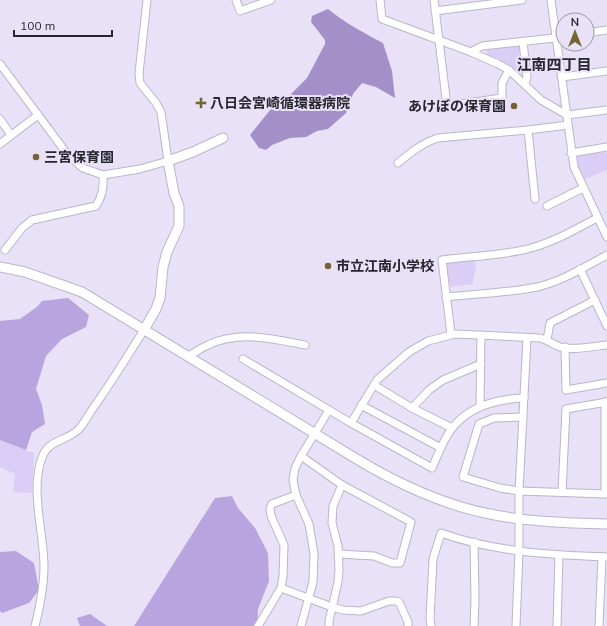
<svg xmlns="http://www.w3.org/2000/svg" width="607" height="626" font-family="Mulish,'Noto Sans JP',sans-serif">
<style>
.green{fill:#dbcef6}
.forest{fill:#b8a5df}
.water{fill:#a490c9}
.lines{fill:none;stroke-linecap:round;stroke-linejoin:round}
.minor-casing{stroke:#bbb5ca;stroke-width:9}
.tertiary-casing{stroke:#bbb5ca;stroke-width:11}
.minor{stroke:#fff;stroke-width:7}
.tertiary{stroke:#fff;stroke-width:9}
.poi-dot{fill:#756331;stroke:#e8e1f7;stroke-width:1.5}
.labels{text-anchor:middle;dominant-baseline:central;stroke-width:4;stroke-linejoin:round;paint-order:stroke}
.poi-label{font-size:14px;font-weight:bold;fill:#27252d;stroke:#e8e1f7;text-anchor:start}
.neighbourhood-label{font-size:15px;font-weight:bold;fill:#27252d;stroke:#e8e1f7}
</style>
<rect width="100%" height="100%" fill="#e8e1f7"/>
<g class="green">
<path d="M521 44 525 72 521 75C511 66 501 58 487 55V48Z"/>
<path d="M606 152 607 155V170L585 179 577 164V155Z"/>
<path d="M474 259C478 268 473 275 473 284L450 287 446 262Z"/>
<path d="M0 440 34 453 32 493 13 492 15 474 0 467Z"/>
</g>
<g class="forest">
<path d="M68 298 89 315 86 327 62 339 46 356 36 389 42 405 45 424 32 432 26 450 0 440V321L20 319 38 306 42 301Z"/>
<path d="M232 496 238 508 255 528 268 553 269 581 258 609 257 626H134L215 498Z"/>
<path d="M16 551 34 563 39 590 29 603 2 613 0 611V552Z"/>
<path d="M90 614 107 626H80L77 618Z"/>
</g>
<path class="water" d="M328 9C345 23 364 33 383 43L392 71 395 98 376 87 362 83 353 94 346 113 328 129 317 131 306 137 290 138 272 145 266 150 259 148 250 135 275 104 290 95 307 78 325 44V40L311 22 312 16Z"/>
<g class="lines">
<defs>
<g id="minor">
<path d="M236 0 240 11 271 0"/>
<path d="M380 0 382 19 471 52 498 64 509 70 541 100 567 115 607 110"/>
<path d="M434 0 447 106 502 98V83L509 70"/>
<path d="M551 0 574 167 607 237"/>
<path d="M435 11 522 0"/>
<path d="M587 33 607 30"/>
<path d="M523 42 527 77 525 84"/>
<path d="M471 52 482 46 563 37"/>
<path d="M0 64 68 155 83 168 103 175 140 169 168 161 161 112 156 103 140 83 139 73 147 0"/>
<path d="M562 77 607 71"/>
<path d="M0 119 11 135"/>
<path d="M528 130 535 199"/>
<path d="M0 144 38 115"/>
<path d="M571 153 607 147"/>
<path d="M398 163C410 153 422 143 438 138L528 130 568 125"/>
<path d="M547 206 583 188"/>
<path d="M5 250 22 228 32 220 96 206C102 197 104 186 103 175"/>
<path d="M580 269 607 326"/>
<path d="M446 297C474 294 504 293 532 288 559 283 583 268 607 255"/>
<path d="M451 334 442 260C471 256 502 256 531 248 554 242 576 229 597 218"/>
<path d="M547 340 550 323 595 300"/>
<path d="M565 347 566 390 607 383"/>
<path d="M189 356C195 352 201 348 208 345 239 330 274 339 305 345"/>
<path d="M243 359 351 423 432 468C438 455 443 439 453 427 470 406 498 399 524 398"/>
<path d="M374 385 412 408 452 428"/>
<path d="M605 402V494"/>
<path d="M361 405 441 448"/>
<path d="M480 406 481 335"/>
<path d="M412 408 429 390 443 380 481 364"/>
<path d="M523 417 494 418 479 424 463 477 500 488 519 491 607 494"/>
<path d="M351 423 377 380 409 352 428 341 455 334 540 338C547 340 553 344 560 347 572 351 594 346 607 345"/>
<path d="M301 456 342 485 411 522 400 563H392L374 556 339 554"/>
<path d="M562 492 566 409 607 402"/>
<path d="M474 542 475 600 474 626"/>
<path d="M281 588 332 607 343 610 361 611 389 601H395L399 602 408 622V626"/>
<path d="M35 626C40 606 44 586 44 566 44 533 29 487 43 455 49 440 69 440 79 429 85 422 90 412 96 404 113 380 128 355 144 330"/>
<path d="M258 626 281 588 283 576 284 545 271 516 270 508 272 504 296 495"/>
<path d="M301 626 313 582 314 554 309 524 296 495 293 480 295 468 301 456 329 410"/>
<path d="M329 626V621L338 582 339 570 338 546 332 523 333 506 342 485"/>
<path d="M431 626 430 619 433 559 441 533C494 552 551 555 607 557"/>
<path d="M516 626 519 552V491L527 338"/>
<path d="M557 626 559 555"/>
<path d="M599 626 602 557"/>
</g>
<g id="tertiary">
<path d="M0 267 25 272 82 292 355 458C398 484 444 506 495 515 532 522 569 523 607 524"/>
<path d="M144 330 156 309 160 298 163 267 167 252 179 226V206L174 193 168 161 193 152 223 138"/>
</g>
</defs>
<use href="#minor" class="minor-casing"/>
<use href="#tertiary" class="tertiary-casing"/>
<use href="#minor" class="minor"/>
<use href="#tertiary" class="tertiary"/>
</g>
<g class="poi-dot">
<path d="M199 97h4v4h4v4h-4v4h-4v-4h-4v-4h4z"/>
<circle cx="514" cy="106" r="4"/>
<circle cx="36" cy="157" r="4"/>
<circle cx="328" cy="266" r="4"/>
</g>
<g class="labels">
<g class="poi-label">
<text x="210" y="103">八日会宮崎循環器病院</text>
<text x="506" y="106" text-anchor="end">あけぼの保育園</text>
<text x="44" y="157">三宮保育園</text>
<text x="336" y="266">市立江南小学校</text>
</g>
<g class="neighbourhood-label">
<text x="554" y="64">江南四丁目</text>
</g>
</g>
<g transform="translate(575 32)"><circle r="19" fill="#e8e1f7" stroke="#9b96a6"/>
<path d="M0-3L7 15L0 10L-7 15Z" fill="#756331"/>
<text y="-6" font-size="11" font-weight="bold" text-anchor="middle" fill="#27252d">N</text>
</g>
<path d="M14 30v6h98v-6" fill="none" stroke="#27252d" stroke-width="2"/>
<text x="20" y="30" font-size="12" fill="#27252d" stroke="#e8e1f7" stroke-width="3" paint-order="stroke">100 m</text>
</svg>
